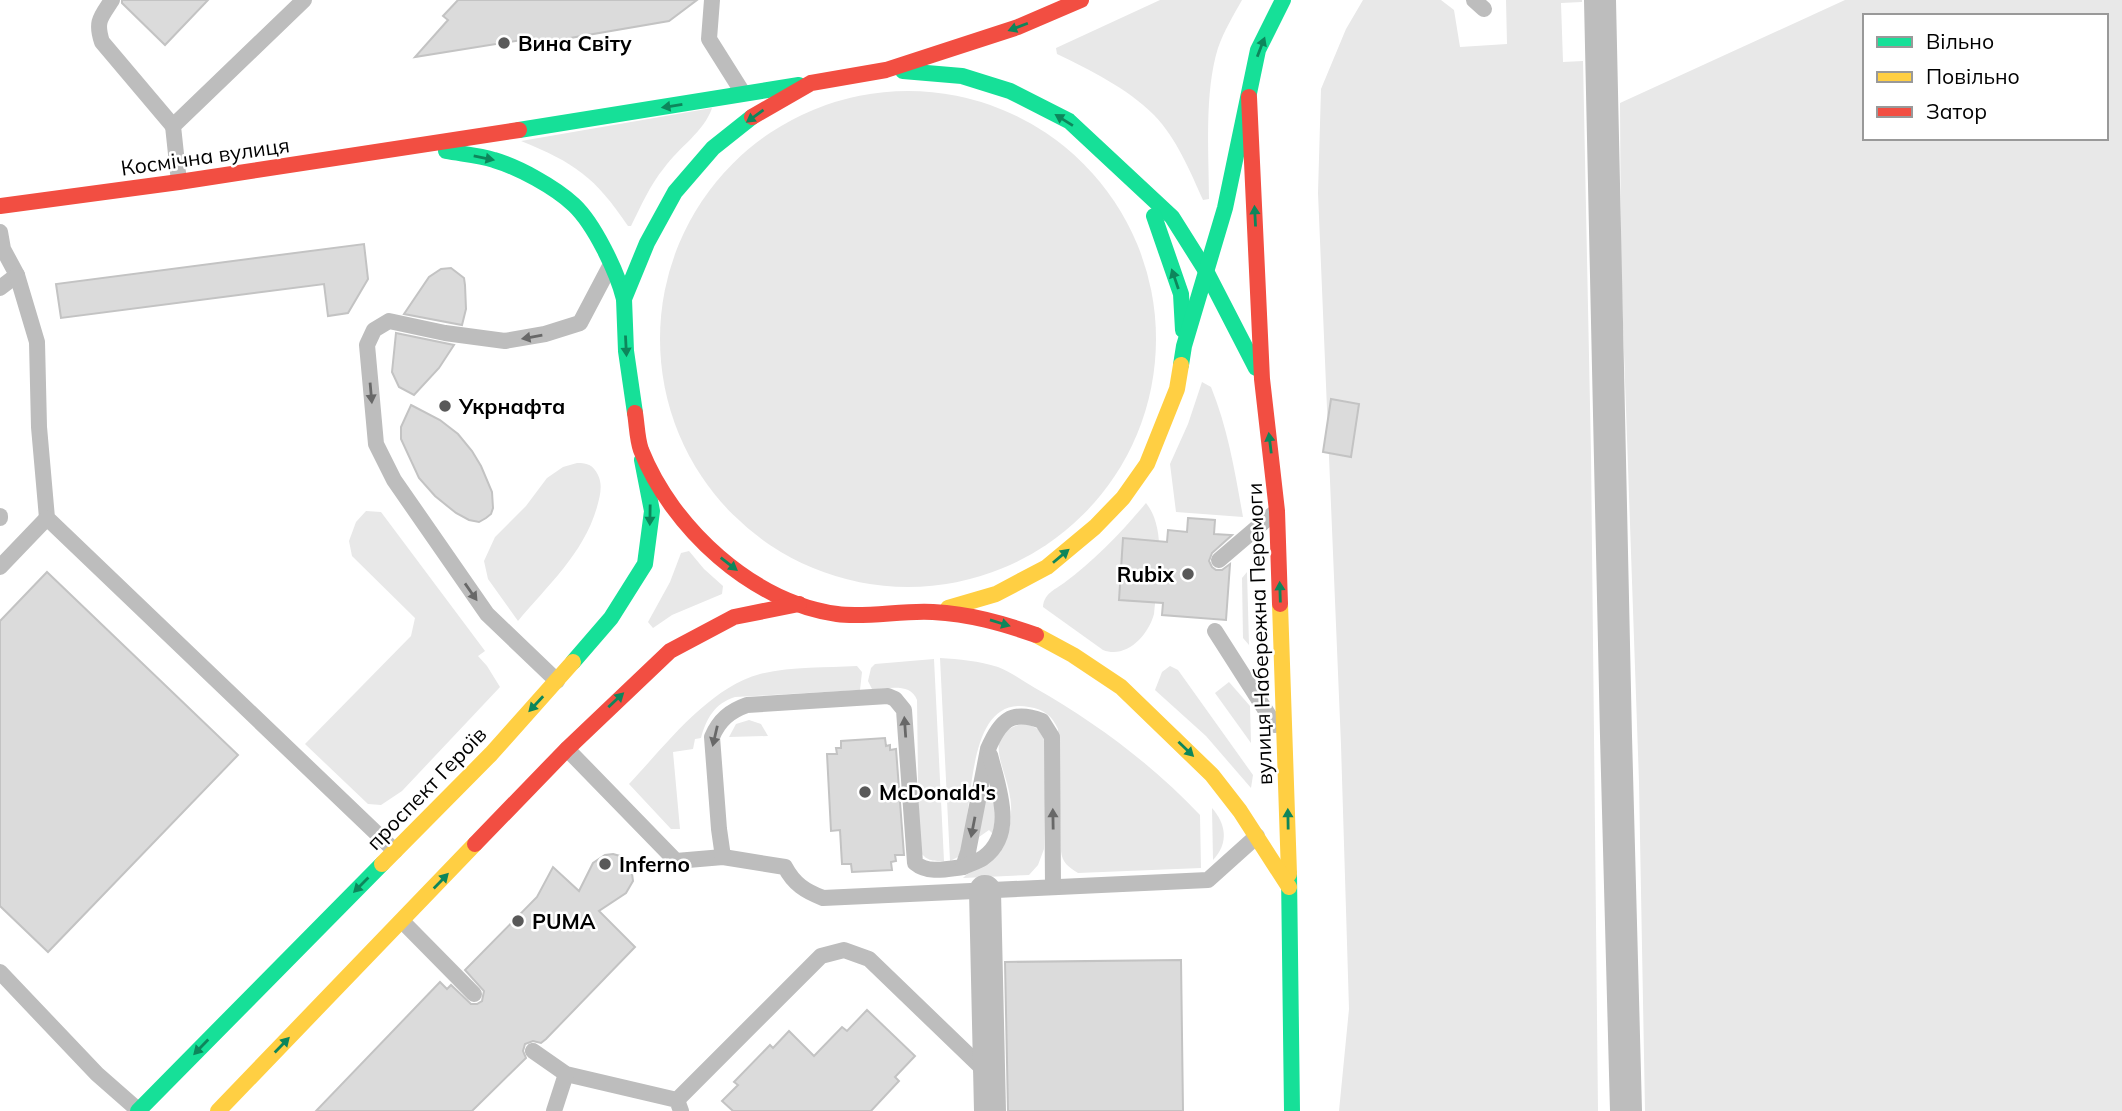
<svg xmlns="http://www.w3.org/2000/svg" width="2122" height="1111" font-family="Mulish,sans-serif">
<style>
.green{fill:#e8e8e8;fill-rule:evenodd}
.building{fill:#dbdbdb;stroke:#c3c3c3;stroke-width:2}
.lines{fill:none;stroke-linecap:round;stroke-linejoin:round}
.lane{stroke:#bdbdbd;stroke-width:16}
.street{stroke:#bdbdbd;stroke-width:32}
.fast{stroke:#16e098;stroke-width:16}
.slow{stroke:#ffcf43;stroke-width:16}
.jam{stroke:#f24e42;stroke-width:16}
.oneway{fill:#0d865b}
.oneway2{fill:#686868}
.poi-dot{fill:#595959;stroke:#fff;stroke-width:2.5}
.labels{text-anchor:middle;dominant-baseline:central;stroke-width:5;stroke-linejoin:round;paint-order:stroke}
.poi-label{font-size:21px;font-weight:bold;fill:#000;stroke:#fff;text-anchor:start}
.street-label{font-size:21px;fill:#000;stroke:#fff}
</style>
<rect width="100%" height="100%" fill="#fff"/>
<g class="green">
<path d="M1160 0H1242C1233 16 1224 31 1218 48 1204 93 1209 153 1209 199L1203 200C1190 171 1177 139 1154 115 1127 88 1090 70 1057 54L1056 48Z"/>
<path d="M1363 0H1441L1454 10 1460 47 1507 44 1506 0H1582V2L1561 3 1563 62 1583 61 1591 454 1598 1111H1339L1349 1009 1341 745 1318 193 1321 89 1346 29Z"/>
<path d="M1845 0H2122V1111H1645L1639 782 1621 266 1620 103ZM1865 16H2106V138H1865Z"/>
<circle cx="908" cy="339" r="248"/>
<path d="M712 108C704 132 679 147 664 168 650 185 641 206 631 226H628C595 177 575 163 521 141Z"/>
<path d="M1202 382 1211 387C1228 429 1235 472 1243 517L1176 512 1170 464 1188 424Z"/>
<path d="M577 463C588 463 593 465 598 475 603 485 600 496 597 507 584 553 548 585 518 621L488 579 484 561 495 537 526 506 547 478 563 467Z"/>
<path d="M1146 503C1168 530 1157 581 1154 614 1148 636 1126 659 1103 650L1043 607C1044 594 1054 590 1064 583 1095 560 1121 533 1146 503Z"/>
<path d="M366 511 381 512 485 651 478 656 487 666 500 687 402 791 381 805 368 804 305 744 411 636 415 618 352 556 349 541 356 522Z"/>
<path d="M689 551 704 569 723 586 722 594 672 615 653 628 648 622 670 582 681 553Z"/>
<path d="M1247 572 1249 645 1243 638 1242 578Z"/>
<path d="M940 658C959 659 979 661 998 667 1011 672 1023 681 1035 688 1095 722 1153 765 1200 815L1201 868 1078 873C1068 867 1062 862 1061 851L1058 729C1052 716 1044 709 1029 707 961 694 976 820 958 857L950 861Z"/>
<path d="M934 659 944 861C932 861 926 861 919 850L917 700C911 682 887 689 872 689L868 681 871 668 875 664Z"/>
<path d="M857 666 862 672 860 690 735 697C715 703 706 719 701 738L695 739 693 749 673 752 680 829H671L629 784C665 746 708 688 760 674 791 666 826 668 857 666Z"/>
<path d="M1170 666 1178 670 1253 775 1251 788 1206 736 1155 690 1162 672Z"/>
<path d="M1229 682 1250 706 1251 743 1215 693Z"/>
<path d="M749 720 761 724 768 736 729 737 736 724Z"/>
<path d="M1026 723 1038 729 1046 743 1044 849 1038 865 1029 875 963 878C974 867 997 862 1004 845 1010 832 1013 811 1010 797 1006 766 979 732 1026 723Z"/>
<path d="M987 786C996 800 996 818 993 834L989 830 979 837Z"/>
<path d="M1212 808C1226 824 1229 843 1213 860Z"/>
</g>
<g class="building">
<path d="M122 0H208L165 45 122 3Z"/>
<path d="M458 0H697L669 21 535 44 534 38 415 57 448 20 443 16Z"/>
<path d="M364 244 368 279 348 313 328 316 324 284 61 318 56 284Z"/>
<path d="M451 268 464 278 465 285 466 309 462 325 404 314 429 277 441 269Z"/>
<path d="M396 333 454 345 439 368 414 395 399 387 392 372Z"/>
<path d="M1331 399 1359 404 1351 457 1323 452Z"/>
<path d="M411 405 440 420 458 434 472 451 481 466 492 492 493 508 491 514 486 518 479 522 469 520 456 513 435 496 419 478 401 439V427Z"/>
<path d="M1188 518 1215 520 1214 534 1232 535 1212 553 1209 561 1212 567 1216 570H1222L1230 564 1226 620 1162 615 1163 603 1119 600 1123 538 1167 542 1168 530 1187 532Z"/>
<path d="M47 572 238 755 48 952 0 906V621Z"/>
<path d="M885 738 886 746 890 745V750L896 749 904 855H895L896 861 891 862 892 870 852 872 851 864H842L840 830 831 831 827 754H837L836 748H841V741Z"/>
<path d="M613 854 620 856 631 866 633 881 626 893 599 911 635 947 546 1039 541 1043 533 1041 525 1044 523 1051 526 1058 472 1111H316L440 982 447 989 451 985 471 1004H477L482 1001 484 991 465 970 537 897 553 867 579 891 593 863 605 855Z"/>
<path d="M1181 960 1183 1111H1008L1005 962Z"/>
<path d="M867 1010 915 1056 895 1077 899 1081 871 1111H733L722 1101 738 1085 734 1082 770 1045 773 1048 789 1031 814 1056 842 1027 847 1031Z"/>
</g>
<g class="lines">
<g class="lane">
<path d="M112 0C101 17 95 21 102 42L173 126"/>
<path d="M712 0 709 39 743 93"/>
<path d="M1474 0 1484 9"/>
<path d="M179 182 173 126 304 0"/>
<path d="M0 232 3 249 17 275 0 288"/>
<path d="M17 275 37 342 39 427 47 518 395 851"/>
<path d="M0 516V518"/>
<path d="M1219 560 1273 514"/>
<path d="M0 567 47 518"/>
<path d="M1215 631 1275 725"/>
<path d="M557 681 487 614 394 480 376 444 367 345 374 330 389 321 445 333 505 341 545 334 580 323 609 268"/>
<path d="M567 749 676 861 723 857 785 867C794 884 805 891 823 898L1208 880 1257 836"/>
<path d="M723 857 719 829 712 737C719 720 730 711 747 705L888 696 895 699 904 710 915 863C928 874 947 869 963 867L968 852 988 749C1000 721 1011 709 1042 721L1052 737 1053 887"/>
<path d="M963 867C969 864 977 862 983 858 1017 834 998 787 990 755"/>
<path d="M402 921 474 994"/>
<path d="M0 972 97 1074 138 1110"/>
<path d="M533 1051 566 1074 677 1100 681 1111"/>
<path d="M677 1100 821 956 844 950 869 959 980 1066 983 1075"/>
<path d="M554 1111 566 1074"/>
</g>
<g class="street">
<path d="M1600 0 1616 736 1626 1111"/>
<path d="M985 891 990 1111"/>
</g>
<g class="fast">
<path d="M903 71 962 76 1010 91 1069 121 1172 217 1206 271 1256 368"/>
<path d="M519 130 799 85"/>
<path d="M446 151C462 154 479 155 494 160 518 167 555 187 574 205 594 224 617 271 624 299"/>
<path d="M1154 216 1181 294 1183 330"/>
<path d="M1181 365 1184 346 1225 208 1258 50 1283 0"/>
<path d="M635 413 626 351 624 299 647 243 675 192 713 148 752 117"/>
<path d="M573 662 611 618 645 564 652 511 642 460"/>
<path d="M1289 874 1292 1111"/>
<path d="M138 1111 382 864"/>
</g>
<g class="slow">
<path d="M1280 604 1289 874"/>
<path d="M948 608 996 594 1047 567 1095 527 1123 498 1147 464 1177 389 1181 365"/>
<path d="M1036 635 1073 655 1121 687 1212 775 1240 811 1289 887"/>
<path d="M382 864 491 754 573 662"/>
<path d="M218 1111 475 844"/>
</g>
<g class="jam">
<path d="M1249 97 1262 379 1277 511 1280 604"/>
<path d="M752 117 811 83 886 70 1018 27 1081 0"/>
<path d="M0 206 179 182 519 130"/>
<path d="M635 413C637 425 637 439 641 450 672 528 752 602 837 614 866 618 903 610 933 612 970 614 1002 623 1036 635"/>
<path d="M475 844 567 749 670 651 734 617 799 604"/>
</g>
</g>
<defs><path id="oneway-solid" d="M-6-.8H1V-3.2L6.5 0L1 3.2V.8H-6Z" transform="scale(1.75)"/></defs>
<g class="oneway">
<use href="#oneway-solid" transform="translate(1018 27) rotate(159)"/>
<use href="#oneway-solid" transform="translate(1261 47) rotate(-69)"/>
<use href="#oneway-solid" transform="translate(672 106) rotate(171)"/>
<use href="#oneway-solid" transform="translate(755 116) rotate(144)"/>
<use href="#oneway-solid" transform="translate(1064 120) rotate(-148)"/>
<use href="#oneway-solid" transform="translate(484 158) rotate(11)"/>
<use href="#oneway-solid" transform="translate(1255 216) rotate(-93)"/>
<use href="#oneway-solid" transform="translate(1175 279) rotate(-109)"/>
<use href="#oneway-solid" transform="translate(626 346) rotate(87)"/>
<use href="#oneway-solid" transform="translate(1270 443) rotate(-97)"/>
<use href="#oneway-solid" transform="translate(650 515) rotate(91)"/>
<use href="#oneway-solid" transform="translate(1061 556) rotate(-40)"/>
<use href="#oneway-solid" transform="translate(729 564) rotate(38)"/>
<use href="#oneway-solid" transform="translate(1280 592) rotate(-92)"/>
<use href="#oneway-solid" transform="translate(1000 623) rotate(17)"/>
<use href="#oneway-solid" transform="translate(616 700) rotate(-43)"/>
<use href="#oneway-solid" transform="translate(536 704) rotate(133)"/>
<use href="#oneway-solid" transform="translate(1186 749) rotate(44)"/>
<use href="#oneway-solid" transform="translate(1288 819) rotate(-91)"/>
<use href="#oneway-solid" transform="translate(441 881) rotate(-46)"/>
<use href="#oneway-solid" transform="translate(361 885) rotate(135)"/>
<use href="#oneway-solid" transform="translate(282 1045) rotate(-46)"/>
<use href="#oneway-solid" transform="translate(201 1047) rotate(134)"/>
</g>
<g class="oneway2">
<use href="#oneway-solid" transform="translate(532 337) rotate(170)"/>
<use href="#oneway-solid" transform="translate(371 393) rotate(85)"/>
<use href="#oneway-solid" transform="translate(471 592) rotate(55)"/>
<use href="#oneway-solid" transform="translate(905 727) rotate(-94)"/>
<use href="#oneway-solid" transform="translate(715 736) rotate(103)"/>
<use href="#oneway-solid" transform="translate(1053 819) rotate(-91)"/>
<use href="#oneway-solid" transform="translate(973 827) rotate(101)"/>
</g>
<g class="poi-dot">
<circle cx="504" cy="43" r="7"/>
<circle cx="445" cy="406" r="7"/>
<circle cx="1188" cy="574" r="7"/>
<circle cx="865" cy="792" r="7"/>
<circle cx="605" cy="864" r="7"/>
<circle cx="518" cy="921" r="7"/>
</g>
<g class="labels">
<g class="poi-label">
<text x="518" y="43">Вина Світу</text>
<text x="459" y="406">Укрнафта</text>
<text x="1174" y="574" text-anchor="end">Rubix</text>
<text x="879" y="792">McDonald's</text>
<text x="619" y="864">Inferno</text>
<text x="532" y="921">PUMA</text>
</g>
<g class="street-label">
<text transform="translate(205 156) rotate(-8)">Космічна вулиця</text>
<text transform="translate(1259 634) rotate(-92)">вулиця Набережна Перемоги</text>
<text transform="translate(426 788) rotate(-46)">проспект Героїв</text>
</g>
</g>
<rect x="1863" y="14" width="245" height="126" fill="#ffffff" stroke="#999999" stroke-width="2"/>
<rect x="1877" y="37" width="35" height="10" fill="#16e098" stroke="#999999" stroke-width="2"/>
<text x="1926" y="49" font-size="21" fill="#000000">Вільно</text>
<rect x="1877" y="72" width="35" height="10" fill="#ffcf43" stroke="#999999" stroke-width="2"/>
<text x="1926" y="84" font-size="21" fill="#000000">Повільно</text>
<rect x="1877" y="107" width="35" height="10" fill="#f24e42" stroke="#999999" stroke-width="2"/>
<text x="1926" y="119" font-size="21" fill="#000000">Затор</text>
</svg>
